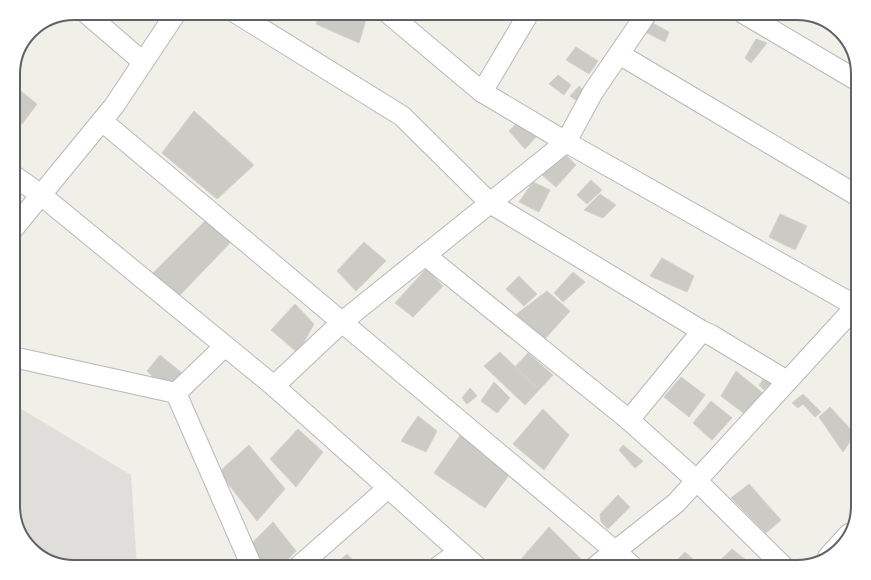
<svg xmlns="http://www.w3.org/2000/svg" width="871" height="580" font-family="Figtree,sans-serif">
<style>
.industrial{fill:#dfdeda}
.building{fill:#cccac5;stroke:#d5d1c7}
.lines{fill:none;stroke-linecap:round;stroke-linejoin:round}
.minor-casing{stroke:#b5b8bc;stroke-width:22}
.minor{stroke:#fff;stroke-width:20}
.rim{fill:none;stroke:#5f6367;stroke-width:2}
</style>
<rect width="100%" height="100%" fill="#f0efe8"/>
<path class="industrial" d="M13 404 131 475 137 567H74L40 557 21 536 13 510Z"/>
<g class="building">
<path d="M321 13H368L359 43 316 24Z"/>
<path d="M651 22 669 32 665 42 645 32Z"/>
<path d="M756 39 767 43 751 63 745 58Z"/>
<path d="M576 47 598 61 589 74 566 60Z"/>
<path d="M558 75 571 85 564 95 549 84Z"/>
<path d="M579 86 588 95 581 104 570 96Z"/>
<path d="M17 88 37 104 22 124 13 116V93Z"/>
<path d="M194 111 254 165 217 199 162 153Z"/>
<path d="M519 121 536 137 525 149 509 131Z"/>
<path d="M564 153 576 165 556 187 541 174Z"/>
<path d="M591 180 602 190 587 204 577 195Z"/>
<path d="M533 182 550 190 539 212 519 202Z"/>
<path d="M600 194 616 205 603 218 584 210Z"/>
<path d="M780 214 807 226 795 250 769 237Z"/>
<path d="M207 219 231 242 180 295 150 276Z"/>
<path d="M364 242 386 261 356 291 337 271Z"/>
<path d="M662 258 694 276 687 292 650 276Z"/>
<path d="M426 269 443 286 413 317 395 303Z"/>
<path d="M573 272 585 282 563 302 554 293Z"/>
<path d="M519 276 537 294 524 306 506 289Z"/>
<path d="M547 291 570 311 544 340 514 316Z"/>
<path d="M295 304 314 324 298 353 271 330Z"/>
<path d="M500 352 539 390 525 405 484 366Z"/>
<path d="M528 353 553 375 539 390 515 367Z"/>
<path d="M160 355 182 373 167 391 147 371Z"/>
<path d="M736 371 764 394 746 415 721 396Z"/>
<path d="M681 377 705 395 689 417 664 397Z"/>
<path d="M765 377 772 383 764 390 759 385Z"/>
<path d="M494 382 510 398 497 413 481 401Z"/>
<path d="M470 388 477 396 467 404 462 398Z"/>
<path d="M803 394 821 412 815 417 803 404 798 408 792 403Z"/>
<path d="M711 401 732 418 712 440 693 423Z"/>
<path d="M830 407 855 434 843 452 819 417Z"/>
<path d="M543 409 569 435 544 470 513 444Z"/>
<path d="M418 416 437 431 426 452 401 441Z"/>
<path d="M298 429 323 452 296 487 270 459Z"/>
<path d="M461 434 509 475 485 508 434 473Z"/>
<path d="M249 445 285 489 257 521 219 472Z"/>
<path d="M623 445 643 461 635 468 619 450Z"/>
<path d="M749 484 781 520 766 533 731 498Z"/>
<path d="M618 495 630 507 608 529 601 522 600 514Z"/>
<path d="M273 522 296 551 280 567H266L249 546Z"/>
<path d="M549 527 582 560 576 567H522L517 564Z"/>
<path d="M732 549 755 567H713Z"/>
<path d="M685 552 695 561 689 567H670Z"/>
<path d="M347 554 360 567H332Z"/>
</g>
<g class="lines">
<defs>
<g id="minor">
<path d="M86 13 143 62"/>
<path d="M236 13 402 116 490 203 702 331 711 335 787 381"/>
<path d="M388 13 482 92 529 13"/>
<path d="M743 13 858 81"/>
<path d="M619 54 858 196"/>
<path d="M482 92 566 142 856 306"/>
<path d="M102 121 615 551 633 567"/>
<path d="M13 175 41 195 274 386 342 322 566 142 593 92 647 13"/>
<path d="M13 229 114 106 176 13"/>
<path d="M425 255 629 420 696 480 784 567"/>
<path d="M13 357 176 393 252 567"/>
<path d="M274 386 477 567"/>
<path d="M176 393 225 346"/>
<path d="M629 420 702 331"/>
<path d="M828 557 849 534"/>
<path d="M298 567 388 488"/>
<path d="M438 567 459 552"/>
<path d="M595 567 676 503 858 304"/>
</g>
</defs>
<use href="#minor" class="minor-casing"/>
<use href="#minor" class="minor"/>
</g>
<path d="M0 0H871V580H0ZM74 20H797A54 54 0 0 1 851 74V506A54 54 0 0 1 797 560H74A54 54 0 0 1 20 506V74A54 54 0 0 1 74 20Z" fill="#fff" fill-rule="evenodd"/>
<path class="rim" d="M74 20H797A54 54 0 0 1 851 74V506A54 54 0 0 1 797 560H74A54 54 0 0 1 20 506V74A54 54 0 0 1 74 20Z"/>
</svg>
